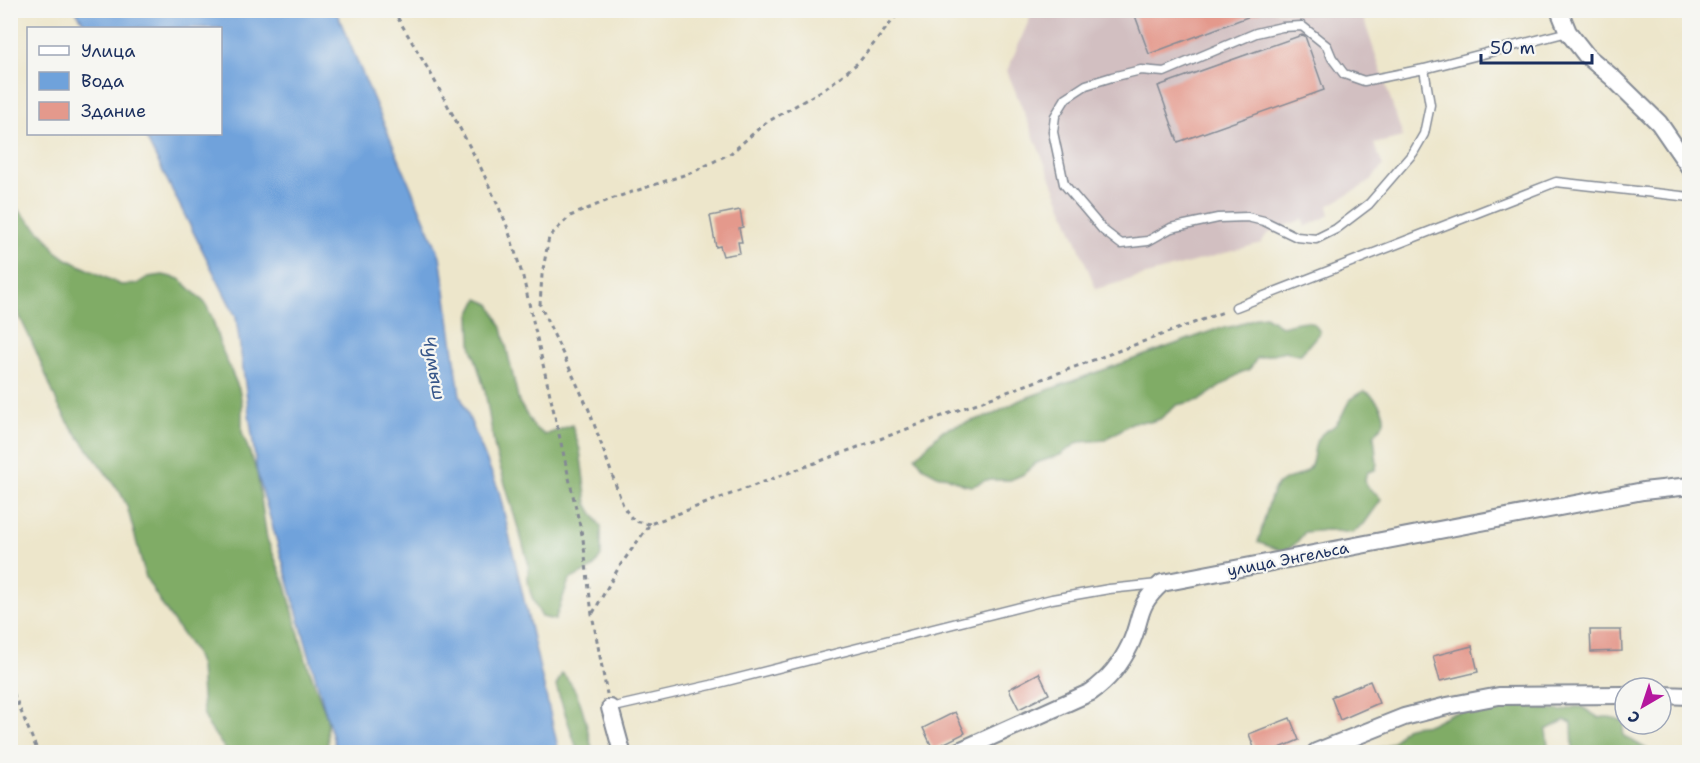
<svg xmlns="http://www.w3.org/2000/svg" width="1700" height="763" font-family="'Shantell Sans',sans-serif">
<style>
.industrial{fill:#d2bfc1}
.forest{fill:#80ac66;stroke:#4e6e62;stroke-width:1.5}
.water{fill:#6fa2db;stroke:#45689c;stroke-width:1.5}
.building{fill:#e4998c}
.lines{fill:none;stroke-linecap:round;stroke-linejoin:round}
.service-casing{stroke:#848a94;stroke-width:11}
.minor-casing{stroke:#848a94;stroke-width:20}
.path{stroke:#848a94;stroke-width:3;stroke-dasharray:4.5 4.5;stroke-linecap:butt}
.service{stroke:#fff;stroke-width:8}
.minor{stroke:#fff;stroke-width:16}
.labels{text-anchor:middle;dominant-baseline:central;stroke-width:4.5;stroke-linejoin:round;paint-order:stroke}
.street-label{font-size:16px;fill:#1b2f5e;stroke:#f6f6f2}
.water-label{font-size:18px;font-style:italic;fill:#38578a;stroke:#f6f6f2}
</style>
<rect width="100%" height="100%" fill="#f6f6f2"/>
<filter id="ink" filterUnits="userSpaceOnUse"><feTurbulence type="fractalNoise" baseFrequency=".0167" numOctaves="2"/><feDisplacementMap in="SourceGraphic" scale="12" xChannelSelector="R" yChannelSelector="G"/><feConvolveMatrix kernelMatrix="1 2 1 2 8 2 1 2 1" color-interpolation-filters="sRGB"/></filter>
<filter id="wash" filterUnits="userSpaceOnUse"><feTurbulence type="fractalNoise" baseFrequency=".008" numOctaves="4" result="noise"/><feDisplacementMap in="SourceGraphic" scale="24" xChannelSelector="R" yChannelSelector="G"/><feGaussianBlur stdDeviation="1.35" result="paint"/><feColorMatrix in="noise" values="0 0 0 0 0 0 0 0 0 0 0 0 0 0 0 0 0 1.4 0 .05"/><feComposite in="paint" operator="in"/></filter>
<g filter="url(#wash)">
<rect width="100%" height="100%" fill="#ede6cb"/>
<path class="industrial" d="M1033 11H1361L1403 137 1374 144 1383 166 1368 183 1328 206 1330 215 1305 227 1303 219 1267 234 1261 243 1096 289 1007 71Z"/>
<g class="forest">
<path d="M10 177 16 208 47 238 56 251 67 259 121 285 137 284 148 277 163 275 180 279 205 303 212 317 220 345 239 389 242 403V432L257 472 267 539 286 586 306 660 327 718 328 752H227L208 725 203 712 200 666 194 651 164 608 146 578 127 506 120 492 70 425 58 405 36 351 11 298Z"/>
<path d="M478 299 490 304 502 328 519 402 534 427 545 435 572 425 580 450 587 504 601 527V556L593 568 569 580 555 620 542 617C532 600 525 584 529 565L495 450 485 391 471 345 470 315Z"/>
<path d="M1265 316 1281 326C1297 323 1310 314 1320 332L1301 354H1293L1285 351 1257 358 1249 370 1242 372 1200 400 1177 405 1160 419 1150 422H1133L1105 440 1079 442 1060 455 1036 463 1024 474 1010 480H986L973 486 965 485 945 476H939L924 468 916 457 943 430 994 414 1020 400 1217 329 1235 326 1258 317Z"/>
<path d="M1364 391C1374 394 1388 413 1383 424 1381 428 1376 431 1374 436L1377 464 1375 470 1368 472 1365 478 1366 486 1378 495 1381 500 1364 524 1352 533 1328 530 1305 532C1287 555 1286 553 1258 542 1262 531 1269 496 1275 488 1283 475 1304 479 1310 467 1315 459 1313 448 1317 440 1321 432 1328 431 1334 426 1348 413 1341 401 1364 391Z"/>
<path d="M562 673C583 693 586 726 593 752H578L556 686Z"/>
<path d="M1490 706H1527L1562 711 1575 707H1582L1599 718C1608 716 1619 717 1625 724L1623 729 1624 736 1652 752H1573L1572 723 1565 720 1546 730 1548 746 1546 752H1358L1384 747 1393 742 1405 728 1412 726 1430 724 1450 714Z"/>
</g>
<path class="water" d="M76 11H336L440 256 460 395 499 491 559 752H337L257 472 236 317 144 134H220V28H87Z"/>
<g id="blocks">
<g class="building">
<path d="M1133 10H1261V12L1149 54Z"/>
<path d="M1302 35 1305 36 1324 90 1178 142 1158 86Z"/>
<path d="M740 210 743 227 739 228 742 242H738L740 253 723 256 720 246 716 247 710 216Z"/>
<path d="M1590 630H1621L1622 651 1591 652Z"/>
<path d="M1472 646 1478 672 1440 681 1433 656Z"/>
<path d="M1039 673 1049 694 1019 709 1009 689Z"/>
<path d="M1370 681 1379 703 1340 720 1331 697Z"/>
<path d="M955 712 965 733 933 749 923 728Z"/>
<path d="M1290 718 1299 740 1268 753H1256L1249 734Z"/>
</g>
</g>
</g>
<g filter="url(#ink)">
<use href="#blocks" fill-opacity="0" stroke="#848a94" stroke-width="1.5"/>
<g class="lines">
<defs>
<g id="service">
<path d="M1424 69 1430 105 1424 134 1413 153 1369 204 1336 229 1316 239 1297 237 1264 221 1247 217 1218 218 1171 228 1148 241 1121 244 1103 230 1064 184 1053 132 1055 116 1066 98 1086 85 1112 77 1141 70 1164 72 1256 33 1282 27 1302 26 1327 46 1332 58 1344 74 1364 81 1424 69 1568 32"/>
<path d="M1236 307 1556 182 1690 197"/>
<path d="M610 708 711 685 1052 599 1109 589 1158 584"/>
</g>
<g id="minor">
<path d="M1559 10 1568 32 1586 55 1613 78 1659 123 1690 168"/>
<path d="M1661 695 1690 696"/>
<path d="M610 708 622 752"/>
<path d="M957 752 1091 692C1108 680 1121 664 1130 645 1143 617 1135 607 1162 583L1643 491 1690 486"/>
<path d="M1316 752 1404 717 1447 706 1499 696 1625 695"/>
</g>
</defs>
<use href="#service" class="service-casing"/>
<use href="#minor" class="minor-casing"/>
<g class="path">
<path d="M393 10 431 74 480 166 506 223 523 277 583 539 592 614 607 694"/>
<path d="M650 524 634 521 624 508 589 410 540 305 542 275 549 237 570 216 611 199 693 172 731 153 764 124 826 88 859 62 901 10"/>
<path d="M593 613 619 567 650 524 1226 311"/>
<path d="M10 685 38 752"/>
</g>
<use href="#service" class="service"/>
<use href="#minor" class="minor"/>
</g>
</g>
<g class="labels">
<g class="street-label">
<text transform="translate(1288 559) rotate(-11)">улица Энгельса</text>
</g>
<g class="water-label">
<text transform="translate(434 368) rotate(80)">Чумыш</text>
</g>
</g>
<rect width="1700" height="763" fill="none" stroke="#f6f6f2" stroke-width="36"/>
<rect x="27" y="27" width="195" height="108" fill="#f6f6f2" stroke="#9ea6b7" stroke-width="1.5"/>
<rect x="39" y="46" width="30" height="9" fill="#ffffff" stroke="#9ea6b7" stroke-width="1.5"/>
<text x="81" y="57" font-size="18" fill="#1b2f5e">Улица</text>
<rect x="39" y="72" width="30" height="18" fill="#6fa2db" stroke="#9ea6b7" stroke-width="1.5"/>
<text x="81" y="87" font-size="18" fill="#1b2f5e">Вода</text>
<rect x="39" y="102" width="30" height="18" fill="#e4998c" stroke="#9ea6b7" stroke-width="1.5"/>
<text x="81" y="117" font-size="18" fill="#1b2f5e">Здание</text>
<g transform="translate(1643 706) rotate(219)"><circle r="28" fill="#f6f6f2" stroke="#9ea6b7" stroke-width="1.5"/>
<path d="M0-4.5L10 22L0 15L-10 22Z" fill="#b5179e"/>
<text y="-9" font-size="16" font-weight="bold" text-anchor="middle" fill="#1b2f5e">С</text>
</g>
<path d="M1481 54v9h111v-9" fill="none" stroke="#1b2f5e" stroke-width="3"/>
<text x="1490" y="54" font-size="18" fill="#1b2f5e" stroke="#f6f6f2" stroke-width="4.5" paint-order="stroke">50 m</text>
</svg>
